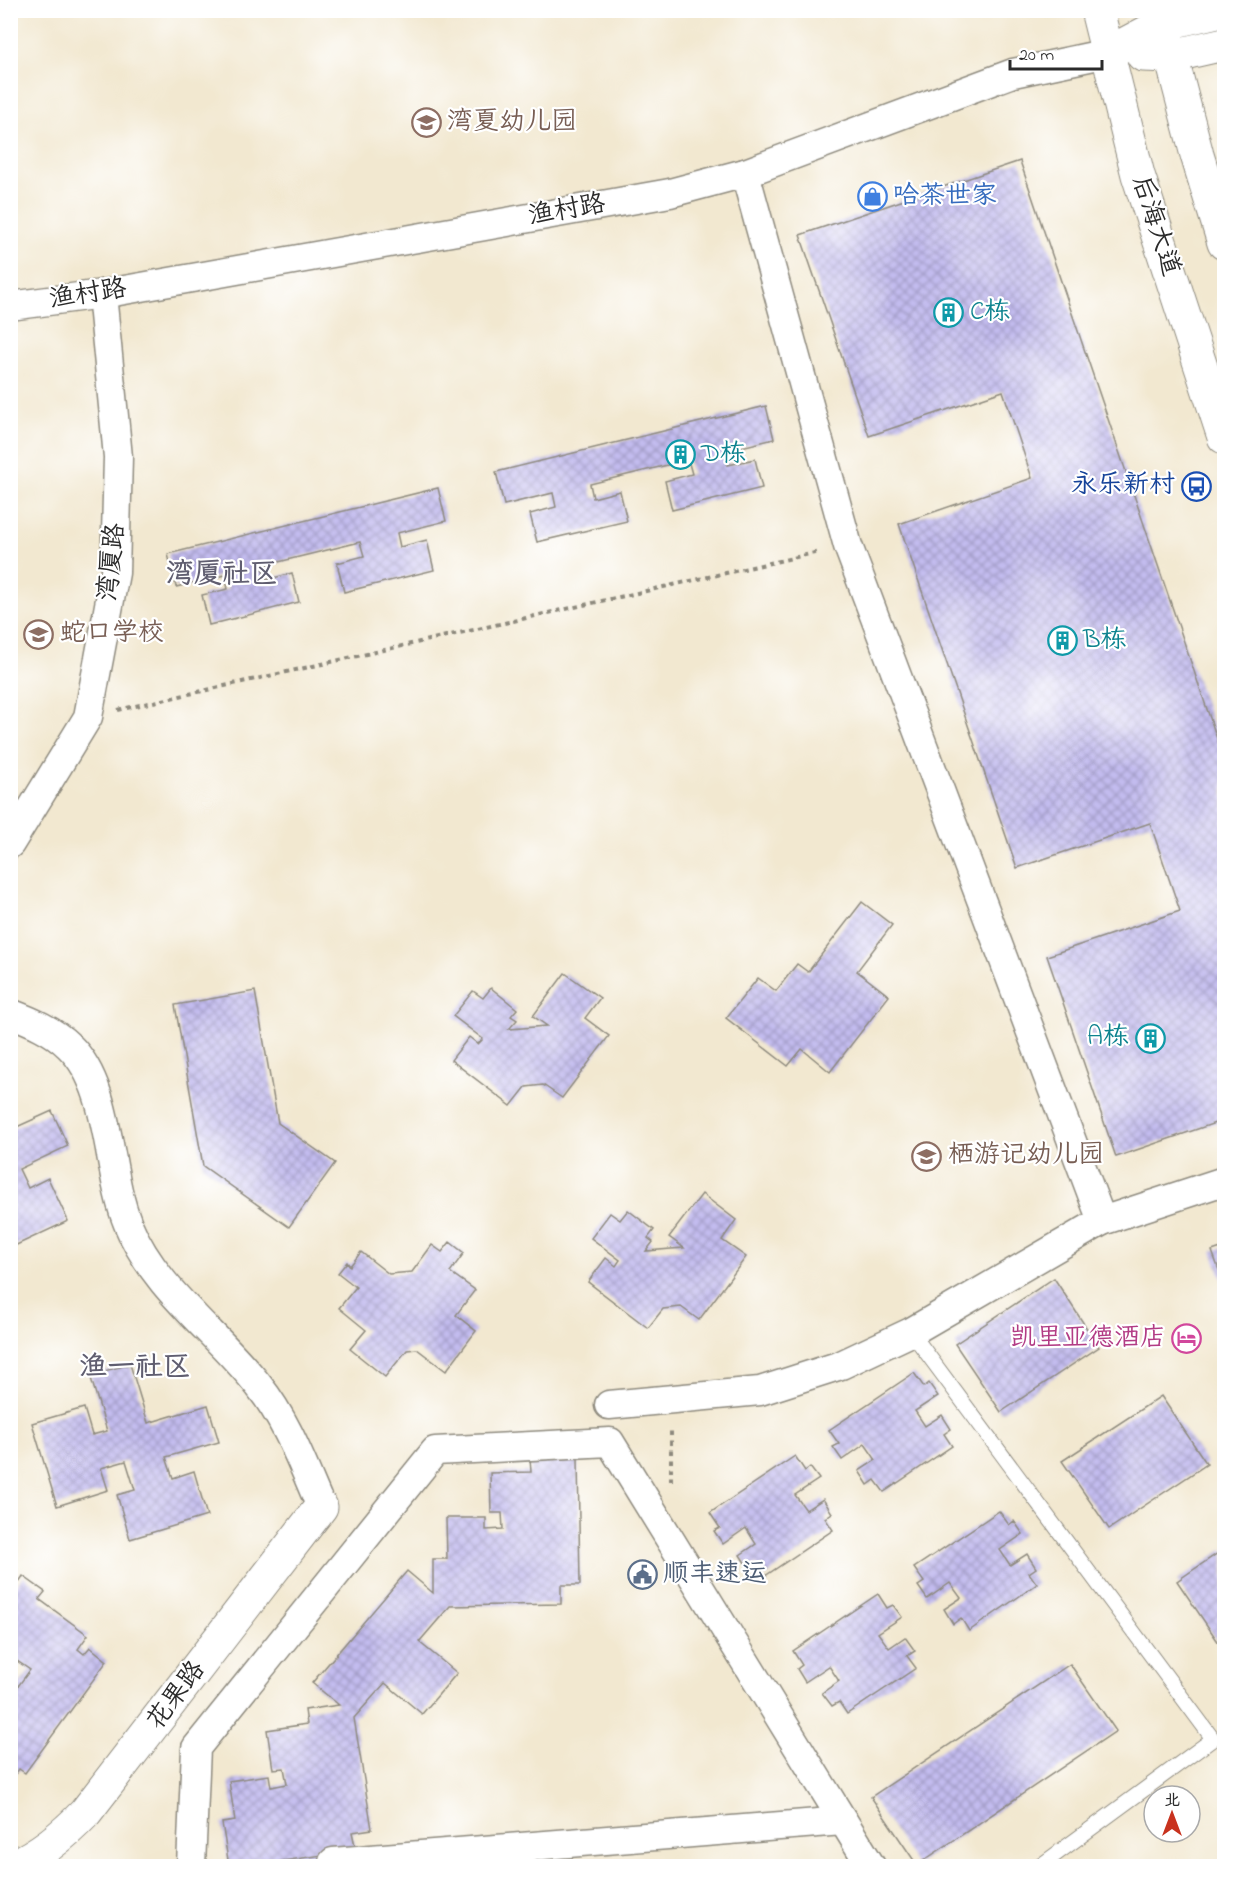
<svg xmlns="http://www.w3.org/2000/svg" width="1235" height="1877" font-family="'Indie Flower','LXGW WenKai TC',sans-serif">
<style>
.building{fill:url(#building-cross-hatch)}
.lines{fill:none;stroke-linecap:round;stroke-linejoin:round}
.lane-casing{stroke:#8e8a7e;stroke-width:16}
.street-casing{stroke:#8e8a7e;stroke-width:31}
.secondary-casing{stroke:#8e8a7e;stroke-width:35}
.primary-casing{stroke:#8e8a7e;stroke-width:35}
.path{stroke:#8e8a7e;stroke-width:4;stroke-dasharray:4.5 4.5;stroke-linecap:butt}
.lane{stroke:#fff;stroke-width:14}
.street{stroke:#fff;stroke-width:28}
.secondary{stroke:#fff;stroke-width:33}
.primary{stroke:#fff;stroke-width:33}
.labels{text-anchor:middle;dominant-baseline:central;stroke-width:4.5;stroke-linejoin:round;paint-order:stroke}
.education-label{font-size:26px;fill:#785e54;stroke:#fff;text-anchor:start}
.shop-label{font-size:26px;fill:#366cbe;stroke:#fff;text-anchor:start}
.street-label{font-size:26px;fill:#2b2b2b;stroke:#fff}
.culture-label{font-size:26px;fill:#0d838f;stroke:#fff;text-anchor:start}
.transit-label{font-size:26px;fill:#164399;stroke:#fff;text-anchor:end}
.hotel-label{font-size:26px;fill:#b23c85;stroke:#fff;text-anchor:end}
.service-label{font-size:26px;fill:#4e5e75;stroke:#fff;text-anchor:start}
.quarter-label{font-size:28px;font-weight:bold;fill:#605e70;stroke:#fff}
</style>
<defs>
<pattern id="building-cross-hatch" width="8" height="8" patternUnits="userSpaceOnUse" patternTransform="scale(1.5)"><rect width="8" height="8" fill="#c3bcef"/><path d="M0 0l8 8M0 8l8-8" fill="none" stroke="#9f99c2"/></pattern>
</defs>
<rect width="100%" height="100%" fill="#fff"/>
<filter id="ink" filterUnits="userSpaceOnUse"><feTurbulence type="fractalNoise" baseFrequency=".0167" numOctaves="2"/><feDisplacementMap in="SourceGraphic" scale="12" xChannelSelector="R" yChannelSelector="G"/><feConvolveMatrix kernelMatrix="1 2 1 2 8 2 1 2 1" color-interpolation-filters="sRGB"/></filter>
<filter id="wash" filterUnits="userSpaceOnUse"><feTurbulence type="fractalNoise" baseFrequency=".008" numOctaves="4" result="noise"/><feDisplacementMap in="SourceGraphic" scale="24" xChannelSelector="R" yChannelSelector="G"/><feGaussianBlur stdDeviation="1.35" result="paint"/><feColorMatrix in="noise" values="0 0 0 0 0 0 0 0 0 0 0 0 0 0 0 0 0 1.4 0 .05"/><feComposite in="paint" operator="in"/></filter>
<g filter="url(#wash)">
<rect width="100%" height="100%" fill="#f2e8d0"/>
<g id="blocks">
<g class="building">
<path d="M1020 161 1224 759V1120L1116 1157 1047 956 1180 911 1150 823 1017 868 899 524 1032 478 1003 391 869 436 800 235Z"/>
<path d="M766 406 774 439 725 451 728 465 755 459 762 488 672 510 665 481 692 474 688 460 590 484 593 498 620 491 627 521 537 542 530 514 556 507 553 493 504 505 496 472Z"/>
<path d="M438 488 446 521 397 533 400 547 427 540 434 570 344 592 337 563 364 556 360 542 262 566 266 580 292 573 299 602 209 625 202 595 228 589 225 575 176 587 168 554Z"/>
<path d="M862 902 892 925 857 971 889 996 830 1072 802 1049 788 1066 726 1018 758 978 776 991 797 964 808 972Z"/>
<path d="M565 973 600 998 585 1018 609 1036 562 1098 543 1085 526 1087 511 1106 451 1060 469 1037 478 1044 483 1039 453 1016 473 991 483 998 491 988 517 1009 511 1016 517 1020 509 1029 547 1026 533 1016Z"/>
<path d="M255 991 278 1123 335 1163 289 1227 203 1166 175 1005Z"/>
<path d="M52 1111 68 1146 19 1169 28 1188 48 1178 68 1221 10 1248V1130Z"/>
<path d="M702 1194 736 1220 722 1240 746 1257 699 1320 681 1307 663 1309 648 1328 588 1282 606 1258 616 1266 620 1260 591 1238 610 1213 620 1220 628 1210 654 1230 648 1238 653 1242 646 1251 684 1248 669 1237Z"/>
<path d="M450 1242 464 1253 450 1272 475 1290 456 1315 476 1331 446 1371 417 1349 407 1350 385 1377 350 1349 366 1330 339 1308 356 1287 338 1273 347 1262 350 1266 361 1252 389 1274 412 1272 432 1245 442 1252Z"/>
<path d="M1224 1247V1284L1212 1251Z"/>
<path d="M1054 1278 1099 1347 1001 1412 955 1344Z"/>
<path d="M130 1364 148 1423 208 1405 219 1442 166 1457 173 1478 194 1471 207 1516 130 1539 117 1495 135 1490 126 1461 101 1468 108 1490 57 1506 32 1423 84 1408 92 1435 107 1431 90 1375Z"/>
<path d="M914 1373 924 1387 929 1383 938 1396 915 1411 925 1426 942 1415 951 1429 944 1434 952 1446 884 1492 875 1480 868 1485 859 1471 876 1460 865 1444 842 1460 833 1447 839 1444 829 1430Z"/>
<path d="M1161 1396 1207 1464 1109 1529 1062 1461Z"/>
<path d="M795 1456 805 1471 810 1467 819 1479 795 1495 806 1510 823 1499 832 1513 825 1518 833 1530 765 1576 756 1564 749 1569 740 1555 756 1544 746 1528 723 1544 714 1531 720 1528 710 1513Z"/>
<path d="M530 1458H578L580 1585H561V1604L450 1606 419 1642 457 1673 422 1714 385 1683 354 1718 372 1829 352 1832 356 1850 250 1866H229L222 1823 235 1821 229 1781 269 1775 271 1787 287 1784 284 1768 273 1769 267 1730 307 1724 305 1710 339 1705 312 1683 407 1571 433 1593V1559H447L446 1518H486V1530L503 1529 502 1513H491L490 1473 531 1472Z"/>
<path d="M999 1511 1009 1525 1014 1521 1023 1534 1000 1550 1010 1565 1027 1554 1036 1568 1029 1573 1037 1584 969 1631 961 1618 953 1624 944 1609 961 1598 950 1583 927 1599 918 1586 924 1582 914 1568Z"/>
<path d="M1224 1549V1648L1223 1649 1177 1581Z"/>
<path d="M23 1576 45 1592 39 1599 88 1635 78 1649 84 1654 90 1647 107 1661 25 1773 19 1769 10 1781V1697L30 1670 10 1656V1595Z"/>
<path d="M878 1594 887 1608 893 1605 902 1617 878 1633 889 1648 905 1637 915 1651 907 1656 916 1668 847 1714 839 1702 832 1706 822 1693 839 1681 829 1666 805 1682 797 1669 802 1665 793 1651Z"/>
<path d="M1070 1664 1116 1731 917 1865 871 1797Z"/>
</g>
</g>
</g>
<g filter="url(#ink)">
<use href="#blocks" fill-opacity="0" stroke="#8e8a7e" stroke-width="1.5"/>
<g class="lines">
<defs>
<path id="lane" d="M911 1332 1213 1739 1040 1866"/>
<g id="street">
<path d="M745 173 848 546 1102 1221 1224 1181"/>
<path d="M10 306 102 294 670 193 745 173 1013 73 1108 53"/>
<path d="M10 844 88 717 115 573 118 457 102 294"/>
<path d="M10 1013C31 1021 53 1030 69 1046 112 1087 106 1170 128 1224 155 1290 216 1331 259 1386 287 1421 303 1466 321 1507"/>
<path d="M609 1405 760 1391 841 1365 911 1332 1102 1221"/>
<path d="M191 1866 196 1748 435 1451 610 1442 871 1866"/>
<path d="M333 1866V1862L843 1821"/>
</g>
<g id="secondary">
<path d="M1108 53 1163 24 1222 10"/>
<path d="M1143 55 1171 56 1224 44"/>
<path d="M14 1866C42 1853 64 1835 85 1813L321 1507"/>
</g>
<g id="primary">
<path d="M1097 10 1138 175 1224 437"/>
<path d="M1159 10 1197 155 1224 243"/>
</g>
</defs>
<use href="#lane" class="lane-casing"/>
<use href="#street" class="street-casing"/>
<use href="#secondary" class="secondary-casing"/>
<use href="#primary" class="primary-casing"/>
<g class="path">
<path d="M118 710 819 552"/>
<path d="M671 1481V1429"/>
</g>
<use href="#lane" class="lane"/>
<use href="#street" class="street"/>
<use href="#secondary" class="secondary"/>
<use href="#primary" class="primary"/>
</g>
</g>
<defs>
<symbol id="school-ring" viewBox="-11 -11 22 22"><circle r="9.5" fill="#fff" stroke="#8d6e63" stroke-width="1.5"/><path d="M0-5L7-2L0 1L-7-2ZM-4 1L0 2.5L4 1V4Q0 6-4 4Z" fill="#8d6e63"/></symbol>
<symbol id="shop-ring" viewBox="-11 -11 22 22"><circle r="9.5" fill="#fff" stroke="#3f7fe0" stroke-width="1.5"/><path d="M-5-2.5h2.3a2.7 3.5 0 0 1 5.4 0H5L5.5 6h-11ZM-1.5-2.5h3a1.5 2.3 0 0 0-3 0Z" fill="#3f7fe0"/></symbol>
<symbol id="building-ring" viewBox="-11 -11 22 22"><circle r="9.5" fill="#fff" stroke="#0f9aa8" stroke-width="1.5"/><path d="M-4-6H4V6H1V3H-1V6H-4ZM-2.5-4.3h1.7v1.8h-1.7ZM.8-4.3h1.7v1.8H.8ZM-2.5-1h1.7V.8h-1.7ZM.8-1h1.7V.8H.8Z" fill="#0f9aa8"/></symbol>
<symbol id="bus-ring" viewBox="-11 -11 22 22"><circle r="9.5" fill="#fff" stroke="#1a4fb4" stroke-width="1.5"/><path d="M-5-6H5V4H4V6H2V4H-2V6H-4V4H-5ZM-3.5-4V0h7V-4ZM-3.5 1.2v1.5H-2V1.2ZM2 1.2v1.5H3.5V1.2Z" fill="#1a4fb4"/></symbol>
<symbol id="hotel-ring" viewBox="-11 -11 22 22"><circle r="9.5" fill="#fff" stroke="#d1479c" stroke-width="1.5"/><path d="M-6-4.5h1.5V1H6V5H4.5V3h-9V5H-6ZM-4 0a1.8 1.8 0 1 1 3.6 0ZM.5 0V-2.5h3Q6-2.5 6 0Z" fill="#d1479c"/></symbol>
<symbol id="civic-ring" viewBox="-11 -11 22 22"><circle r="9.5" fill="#fff" stroke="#5c6f8a" stroke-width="1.5"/><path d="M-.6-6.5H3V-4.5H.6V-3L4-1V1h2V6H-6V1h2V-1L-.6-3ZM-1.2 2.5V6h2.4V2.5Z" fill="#5c6f8a"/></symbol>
</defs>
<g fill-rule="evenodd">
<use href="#school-ring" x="410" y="106" width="33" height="33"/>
<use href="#shop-ring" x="856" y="180" width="33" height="33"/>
<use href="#building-ring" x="932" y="296" width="33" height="33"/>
<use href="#building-ring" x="664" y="438" width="33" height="33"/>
<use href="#bus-ring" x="1180" y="470" width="33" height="33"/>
<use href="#school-ring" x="22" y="618" width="33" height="33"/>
<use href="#building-ring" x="1046" y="624" width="33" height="33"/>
<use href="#building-ring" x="1134" y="1022" width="33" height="33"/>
<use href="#school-ring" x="910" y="1140" width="33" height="33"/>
<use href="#hotel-ring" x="1170" y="1322" width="33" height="33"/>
<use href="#civic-ring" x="626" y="1558" width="33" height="33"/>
</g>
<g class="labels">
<g class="education-label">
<text x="447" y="123">湾夏幼儿园</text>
<text x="60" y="634">蛇口学校</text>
<text x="948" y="1156">栖游记幼儿园</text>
</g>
<g class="shop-label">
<text x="893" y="197">哈茶世家</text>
</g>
<g class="street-label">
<text transform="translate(567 211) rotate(-10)">渔村路</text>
<text transform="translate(1155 226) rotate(72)">后海大道</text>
<text transform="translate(88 295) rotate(-9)">渔村路</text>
<text transform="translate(113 562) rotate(-84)">湾厦路</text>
<text transform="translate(177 1696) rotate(-53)">花果路</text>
</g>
<g class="culture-label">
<text x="970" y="313">C栋</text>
<text x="701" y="455">D栋</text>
<text x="1083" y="641">B栋</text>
<text x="1129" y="1038" text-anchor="end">A栋</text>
</g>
<g class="transit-label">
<text x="1175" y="486">永乐新村</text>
</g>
<g class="hotel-label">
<text x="1166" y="1339">凯里亚德酒店</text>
</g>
<g class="service-label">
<text x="663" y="1575">顺丰速运</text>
</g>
<g class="quarter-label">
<text x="222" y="575">湾厦社区</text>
<text x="135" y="1368">渔一社区</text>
</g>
</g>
<rect width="1235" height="1877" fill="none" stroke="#fff" stroke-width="36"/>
<g transform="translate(1172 1814)"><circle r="28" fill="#ffffff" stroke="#aaaaaa" stroke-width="1.5"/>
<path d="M0-4.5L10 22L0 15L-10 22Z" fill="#c8321e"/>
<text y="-9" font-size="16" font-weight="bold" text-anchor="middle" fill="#2b2b2b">北</text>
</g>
<path d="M1010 60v9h92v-9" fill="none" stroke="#2b2b2b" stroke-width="3"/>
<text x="1019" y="60" font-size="18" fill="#2b2b2b" stroke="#ffffff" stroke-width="4.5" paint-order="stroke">20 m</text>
</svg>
